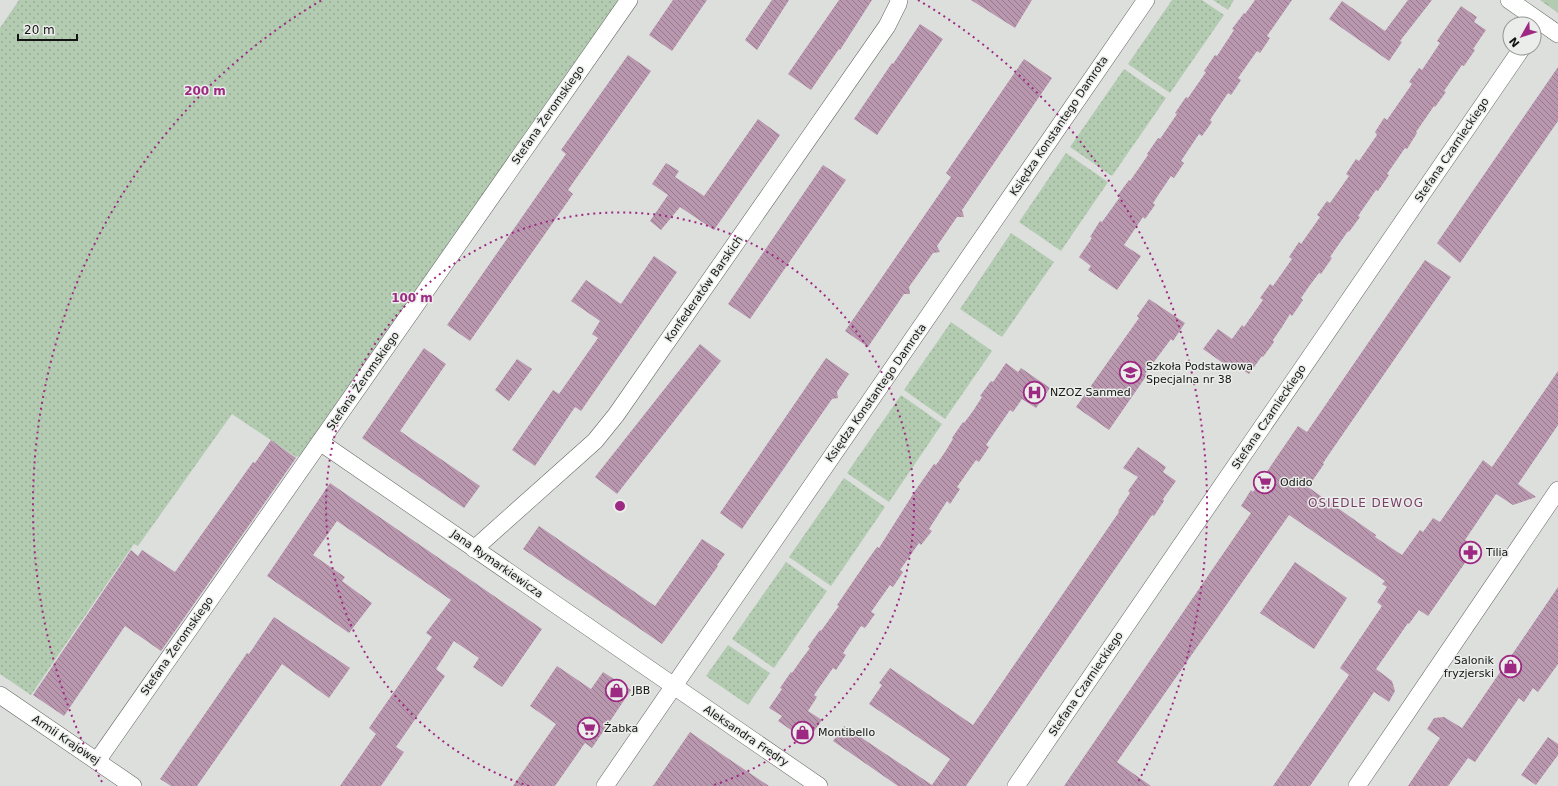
<svg xmlns="http://www.w3.org/2000/svg" width="1558" height="786" font-family="'DejaVu Sans',sans-serif">
<style>
.grass{fill:url(#grass-dots)}
.park{fill:url(#park-crowns)}
.building{fill:url(#building-back-hatch)}
.lines{fill:none;stroke-linecap:round;stroke-linejoin:round}
.minor-casing{stroke:#656765;stroke-width:18}
.minor{stroke:#fff;stroke-width:17}
.ring{fill:none;stroke:#9e2983;stroke-width:2;stroke-dasharray:2 4}
.labels{text-anchor:middle;dominant-baseline:central;stroke-width:3;stroke-linejoin:round;paint-order:stroke}
.street-label{font-size:11px;fill:#131413;stroke:#eaedea}
.poi-label{font-size:11px;fill:#131413;stroke:#eaedea;text-anchor:start}
.neighbourhood-label{font-size:12px;letter-spacing:1px;fill:#7a3f69;stroke:#eaedea}
.centre{fill:#9e2983;stroke:#eaedea;stroke-width:2}
.ring-label{font-size:12px;text-anchor:middle;font-weight:bold;fill:#9e2983;stroke:#eaedea;stroke-width:3;stroke-linejoin:round;paint-order:stroke}
</style>
<defs>
<pattern id="grass-dots" width="8" height="8" patternUnits="userSpaceOnUse"><rect width="8" height="8" fill="#b2cbb1"/><path d="M2 2h.1M6 6h.1" fill="none" stroke="#98ad97" stroke-width="1.8" stroke-linecap="round"/></pattern>
<pattern id="park-crowns" width="20" height="18" patternUnits="userSpaceOnUse"><rect width="20" height="18" fill="#b2cbb1"/><path d="M2 6a3 3 0 1 1 6 0M12 15a3 3 0 1 1 6 0" fill="none" stroke="#98ad97"/></pattern>
<pattern id="building-back-hatch" width="6" height="6" patternUnits="userSpaceOnUse"><rect width="6" height="6" fill="#b997ae"/><path d="M-1 5l2 2M0 0l6 6M5-1l2 2" fill="none" stroke="#957a8c"/></pattern>
</defs>
<rect width="100%" height="100%" fill="#dddfdd"/>
<g class="grass">
<path d="M19 0H619L305 454 296 457 232 414 138 546 134 544 31 695 0 674V28Z"/>
<path d="M1172 0H1202L1224 15 1170 93 1128 64Z"/>
<path d="M1213 0H1234L1228 10Z"/>
<path d="M1124 69 1166 98 1112 176 1070 147Z"/>
<path d="M1066 153 1108 182 1061 251 1019 222Z"/>
<path d="M1011 233 1054 262 1002 337 960 309Z"/>
<path d="M951 322 992 351 945 419 904 390Z"/>
<path d="M901 395 942 424 889 502 847 473Z"/>
<path d="M844 478 885 507 831 586 789 557Z"/>
<path d="M786 562 827 591 774 668 732 639Z"/>
<path d="M728 645 770 673 748 705 706 676Z"/>
</g>
<path class="park" d="M1540 0H1558V13Z"/>
<g class="building">
<path d="M673 0H707L672 51 649 35Z"/>
<path d="M772 0H789L757 50 745 40Z"/>
<path d="M839 0H872L840 50 839 49 811 90 788 74Z"/>
<path d="M971 0H1032L1015 28Z"/>
<path d="M1255 0H1292L1267 36 1270 38 1260 53 1257 51 1238 78 1241 80 1231 95 1228 93 1210 120 1212 122 1202 136 1199 134 1181 161 1184 163 1174 178 1171 176 1153 203 1155 205 1145 219 1143 217 1124 245 1141 256 1117 290 1088 270 1091 266 1079 257 1092 238 1090 237 1100 221 1102 222 1120 197 1118 195 1129 180 1130 181 1148 155 1147 154 1158 138 1160 139 1177 114 1175 113 1186 97 1188 98 1206 72 1204 71 1215 55 1217 56 1234 30 1232 29 1244 13 1245 14Z"/>
<path d="M1408 0H1432L1400 41 1402 42 1389 61 1329 19 1342 1 1385 31Z"/>
<path d="M1461 6 1477 17 1474 22 1486 30 1473 49 1475 50 1464 66 1462 65 1444 91 1446 92 1435 107 1434 106 1416 132 1417 133 1407 149 1405 148 1387 174 1389 175 1378 191 1376 190 1358 216 1360 217 1349 232 1348 231 1330 257 1332 258 1321 274 1319 273 1310 285 1301 298 1303 300 1292 316 1290 314 1282 327 1273 340 1274 342 1263 357 1262 356 1249 374 1236 366 1233 370 1203 349 1218 329 1232 339 1242 325 1244 327 1263 300 1260 298 1270 284 1273 286 1292 259 1289 257 1299 242 1301 244 1320 217 1317 215 1327 201 1330 203 1349 176 1346 174 1356 159 1359 161 1377 135 1375 132 1384 118 1387 120 1412 84 1409 82 1419 68 1422 70 1440 43 1437 41Z"/>
<path d="M920 24 943 39 877 135 854 119 892 63 893 64Z"/>
<path d="M628 55 651 71 568 190 573 194 470 341 447 325 566 154 561 150Z"/>
<path d="M1024 59 1052 78 962 210 964 217H957L937 246 940 252 933 253 909 287 910 294H904L868 347 845 331 951 177 946 173Z"/>
<path d="M1558 67V121L1460 263 1437 243Z"/>
<path d="M758 119 780 135 714 230 680 207 661 230 650 221 668 195 652 184 666 163 679 171 675 177 704 196Z"/>
<path d="M823 165 846 180 750 319 728 304Z"/>
<path d="M654 256 677 272 581 411 575 407 535 466 512 450 553 390 559 394 598 338 592 334 600 321 571 301 586 280 621 304Z"/>
<path d="M1425 260 1451 277 1323 463 1324 464 1308 487 1376 535 1375 537 1402 555 1420 530 1423 532 1433 518 1440 522 1483 460 1492 467 1558 371V425L1518 484 1536 497 1513 505 1496 494 1465 540 1476 547 1428 616 1419 610 1409 624 1408 623 1376 669 1392 681 1395 691 1389 702 1374 692 1310 786H1273L1349 675 1340 668 1382 606 1377 602 1387 587 1382 584 1385 581 1289 515 1117 762 1151 786H1064L1251 513 1241 506 1251 490 1253 492 1298 426 1307 432Z"/>
<path d="M1149 299 1185 323 1173 341 1171 339 1145 374 1147 375 1109 430 1076 407 1139 318 1137 316Z"/>
<path d="M700 344 721 361 617 494 595 477Z"/>
<path d="M424 348 446 364 400 431 480 486 464 508 362 438Z"/>
<path d="M826 358 849 374 837 392 838 398 832 399 742 529 720 513Z"/>
<path d="M517 359 532 369 509 401 495 390Z"/>
<path d="M1006 363 1018 372 1021 368 1050 388 1036 408 1022 399 1013 412 1010 410 986 445 989 447 979 462 976 460 957 487 960 489 950 504 947 501 929 529 932 531 921 545 919 543 900 570 903 572 893 587 890 585 871 612 875 614 865 628 861 626 843 653 846 655 836 670 833 668 814 695 817 697 808 711 822 720 807 741 778 721 782 716 769 708 782 689 780 688 791 672 792 673 801 660 810 648 808 647 820 630 821 631 839 606 837 605 867 561 877 547 879 548 915 491 934 464 936 465 945 452 953 439 952 438 963 422 964 423 973 411 982 397 980 396 991 381 993 382Z"/>
<path d="M271 440 296 458 161 651 125 626 64 716 33 695 131 550 138 556 142 550 175 572 253 462 255 463Z"/>
<path d="M1138 447 1166 467 1163 472 1176 481 1163 499 1164 501 1154 516 1152 515 966 786H898L833 741 844 726 932 785 950 759 869 704 882 685 879 683 890 668 973 725 1119 512 1118 511 1130 493 1128 491 1138 477 1123 468Z"/>
<path d="M330 483 542 629 502 687 473 667 479 658 454 641 436 669 445 676 396 747 404 752 381 786H340L376 734 369 728 432 637 426 633 451 600 337 521 313 555 345 577 342 581 372 603 349 633 267 576Z"/>
<path d="M539 526 655 606 702 539 725 554 717 565 718 566 662 644 523 549Z"/>
<path d="M1295 562 1347 598 1314 649 1260 613Z"/>
<path d="M1558 587V664L1538 692 1533 688 1524 702 1519 698 1475 762 1468 758 1448 786H1408L1440 738 1427 729 1434 718 1444 717 1462 728Z"/>
<path d="M274 617 350 668 329 698 282 664 197 786H171L160 779 247 653 249 654Z"/>
<path d="M557 666 591 689 603 672 631 690 592 748 585 743 555 786H513L556 724 530 706Z"/>
<path d="M690 732 720 753 769 786H653Z"/>
<path d="M1548 737 1558 744V755L1536 785 1521 775Z"/>
</g>
<g class="lines">
<defs>
<g id="minor">
<path d="M1509 0 1558 34"/>
<path d="M320 442 819 786"/>
<path d="M474 549 595 441 616 415 887 26 898 4 899 0"/>
<path d="M0 695 133 786"/>
<path d="M97 761 629 0"/>
<path d="M605 786 1146 0"/>
<path d="M1016 786 1522 48"/>
<path d="M1357 786 1558 490"/>
</g>
</defs>
<use href="#minor" class="minor-casing"/>
<use href="#minor" class="minor"/>
</g>
<g class="ring">
<path d="M529 786A294 294 0 1 1 711 786"/>
<path d="M102 782A587 587 0 0 1 322 0M918 0A587 587 0 0 1 1138 782"/>
</g>
<defs>
<symbol id="school-ring" viewBox="-11 -11 22 22"><circle r="9.5" fill="#eaedea" stroke="#9e2983" stroke-width="1.5"/><path d="M0-5L7-2L0 1L-7-2ZM-4 1L0 2.5L4 1V4Q0 6-4 4Z" fill="#9e2983"/></symbol>
<symbol id="hospital-ring" viewBox="-11 -11 22 22"><circle r="9.5" fill="#eaedea" stroke="#9e2983" stroke-width="1.5"/><path d="M-5-5h3v3.5h4V-5h3V5h-3V1.5h-4V5h-3Z" fill="#9e2983"/></symbol>
<symbol id="supermarket-ring" viewBox="-11 -11 22 22"><circle r="9.5" fill="#eaedea" stroke="#9e2983" stroke-width="1.5"/><path d="M-6-5.5h2.5l.6 2H6L4.5 2H-2.5L-4.4-4H-6ZM-1.5 3.2a1.3 1.3 0 1 0 .1 0ZM3 3.2a1.3 1.3 0 1 0 .1 0Z" fill="#9e2983"/></symbol>
<symbol id="pharmacy-ring" viewBox="-11 -11 22 22"><circle r="9.5" fill="#eaedea" stroke="#9e2983" stroke-width="1.5"/><path d="M-2-6h4v4h4v4h-4v4h-4v-4h-4v-4h4Z" fill="#9e2983"/></symbol>
<symbol id="shop-ring" viewBox="-11 -11 22 22"><circle r="9.5" fill="#eaedea" stroke="#9e2983" stroke-width="1.5"/><path d="M-5-2.5h2.3a2.7 3.5 0 0 1 5.4 0H5L5.5 6h-11ZM-1.5-2.5h3a1.5 2.3 0 0 0-3 0Z" fill="#9e2983"/></symbol>
</defs>
<g fill-rule="evenodd">
<use href="#school-ring" x="1118" y="360" width="25" height="25"/>
<use href="#hospital-ring" x="1022" y="380" width="25" height="25"/>
<use href="#supermarket-ring" x="1252" y="470" width="25" height="25"/>
<use href="#pharmacy-ring" x="1458" y="540" width="25" height="25"/>
<use href="#shop-ring" x="1498" y="654" width="25" height="25"/>
<use href="#shop-ring" x="604" y="678" width="25" height="25"/>
<use href="#supermarket-ring" x="576" y="716" width="25" height="25"/>
<use href="#shop-ring" x="790" y="720" width="25" height="25"/>
</g>
<g class="labels">
<g class="street-label">
<text transform="translate(548 115) rotate(-55)">Stefana Żeromskiego</text>
<text transform="translate(1059 126) rotate(-56)">Księdza Konstantego Damrota</text>
<text transform="translate(1452 150) rotate(-56)">Stefana Czarnieckiego</text>
<text transform="translate(704 289) rotate(-55)">Konfederatów Barskich</text>
<text transform="translate(363 381) rotate(-55)">Stefana Żeromskiego</text>
<text transform="translate(876 393) rotate(-55)">Księdza Konstantego Damrota</text>
<text transform="translate(1269 417) rotate(-56)">Stefana Czarnieckiego</text>
<text transform="translate(497 564) rotate(35)">Jana Rymarkiewicza</text>
<text transform="translate(177 646) rotate(-55)">Stefana Żeromskiego</text>
<text transform="translate(1086 684) rotate(-56)">Stefana Czarnieckiego</text>
<text transform="translate(746 736) rotate(34)">Aleksandra Fredry</text>
<text transform="translate(66 740) rotate(34)">Armii Krajowej</text>
</g>
<g class="poi-label">
<text x="1146" y="366">Szkoła Podstawowa<tspan x="1146" dy="13">Specjalna nr 38</tspan></text>
<text x="1050" y="392">NZOZ Sanmed</text>
<text x="1280" y="482">Odido</text>
<text x="1486" y="552">Tilia</text>
<text x="1494" y="660" text-anchor="end">Salonik<tspan x="1494" dy="13">fryzjerski</tspan></text>
<text x="632" y="690">JBB</text>
<text x="604" y="728">Żabka</text>
<text x="818" y="732">Montibello</text>
</g>
<g class="neighbourhood-label">
<text x="1366" y="503">OSIEDLE DEWOG</text>
</g>
</g>
<circle cx="620" cy="506" r="6" class="centre"/>
<g class="ring-label">
<text x="205" y="95">200 m</text>
<text x="412" y="302">100 m</text>
</g>
<g transform="translate(1522 36) rotate(231)"><circle r="19" fill="#eaedea" stroke="#949694"/>
<path d="M0-3L7 15L0 10L-7 15Z" fill="#9e2983"/>
<text y="-6" font-size="11" font-weight="bold" text-anchor="middle" fill="#131413">N</text>
</g>
<path d="M18 34v6h59v-6" fill="none" stroke="#131413" stroke-width="2"/>
<text x="24" y="34" font-size="12" fill="#131413" stroke="#eaedea" stroke-width="3" paint-order="stroke">20 m</text>
</svg>
